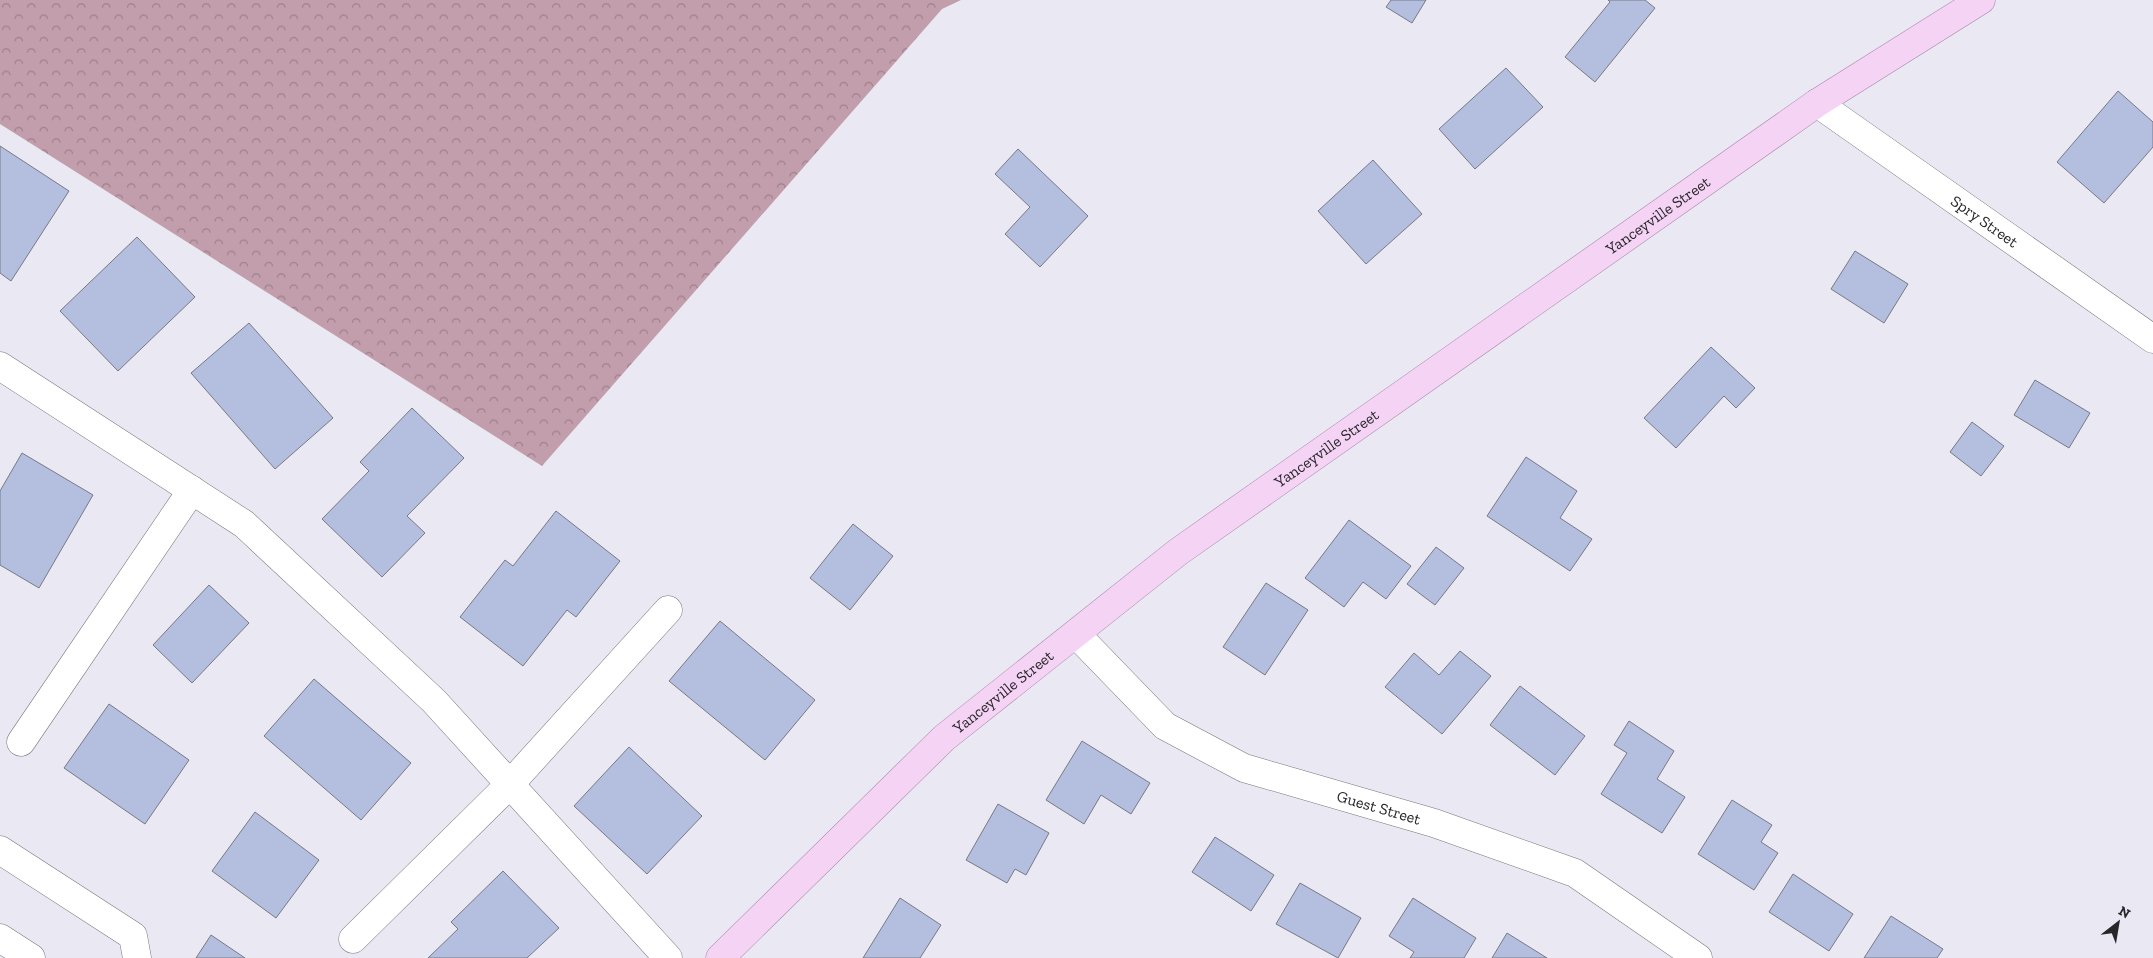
<svg xmlns="http://www.w3.org/2000/svg" width="2153" height="958" font-family="'Zilla Slab',serif">
<style>
.forest{fill:url(#forest-crowns)}
.building{fill:#b4bfe0;stroke:#777a84}
.lines{fill:none;stroke-linecap:round;stroke-linejoin:round}
.minor-casing{stroke:#77757e;stroke-width:29}
.major-casing{stroke:#a784aa;stroke-width:29}
.minor{stroke:#fff;stroke-width:28}
.major{stroke:#f4d3f5;stroke-width:28}
.labels{text-anchor:middle;dominant-baseline:central;stroke-width:4;stroke-linejoin:round;paint-order:stroke}
.street-label{font-size:16px;fill:#27262a;stroke:#eae8f2}
</style>
<defs>
<pattern id="forest-crowns" width="20" height="18" patternUnits="userSpaceOnUse" patternTransform="scale(1.25)"><rect width="20" height="18" fill="#c29dac"/><path d="M2 6a3 3 0 1 1 6 0M12 15a3 3 0 1 1 6 0" fill="none" stroke="#9e808c"/></pattern>
</defs>
<rect width="100%" height="100%" fill="#eae8f2"/>
<path class="forest" d="M0 0H961L942 9 542 466 0 124Z"/>
<g class="building">
<path d="M1391 0H1426L1412 23 1386 7Z"/>
<path d="M1608 0H1645L1655 8 1595 82 1565 57 1610 2Z"/>
<path d="M1506 68 1543 107 1475 169 1439 129Z"/>
<path d="M2118 91 2153 122V147L2104 203 2057 162Z"/>
<path d="M0 146 69 191 11 281 0 273Z"/>
<path d="M1018 149 1088 216 1040 267 1005 234 1030 207 995 174Z"/>
<path d="M1373 160 1422 214 1366 264 1318 211Z"/>
<path d="M137 237 195 297 118 371 60 311Z"/>
<path d="M1855 251 1908 284 1884 323 1831 289Z"/>
<path d="M249 323 333 418 275 469 191 373Z"/>
<path d="M1711 347 1755 388 1736 408 1724 396 1676 448 1644 418Z"/>
<path d="M2035 380 2090 413 2069 448 2014 415Z"/>
<path d="M412 408 464 458 407 516 425 533 382 577 322 519 369 471 360 462Z"/>
<path d="M1972 422 2004 446 1981 476 1950 452Z"/>
<path d="M22 453 93 495 39 588 0 565V491Z"/>
<path d="M1526 457 1577 491 1560 518 1592 539 1570 571 1487 516Z"/>
<path d="M556 511 620 561 576 617 567 610 523 666 460 617 505 560 513 566Z"/>
<path d="M1349 520 1411 566 1386 599 1363 582 1344 607 1305 578Z"/>
<path d="M853 524 893 556 850 610 810 578Z"/>
<path d="M1436 547 1464 568 1435 605 1407 584Z"/>
<path d="M1266 583 1308 610 1265 675 1223 647Z"/>
<path d="M209 585 249 623 192 683 153 645Z"/>
<path d="M720 621 815 700 765 760 669 681Z"/>
<path d="M1460 651 1491 676 1442 734 1385 687 1414 653 1439 675Z"/>
<path d="M314 679 411 763 361 820 264 736Z"/>
<path d="M1520 686 1585 736 1555 775 1490 725Z"/>
<path d="M109 704 189 760 145 824 64 768Z"/>
<path d="M1629 721 1674 751 1657 779 1685 797 1662 833 1601 794 1627 753 1614 745Z"/>
<path d="M1082 741 1150 783 1131 814 1101 795 1084 824 1046 800Z"/>
<path d="M629 747 702 816 647 874 574 806Z"/>
<path d="M1732 800 1772 825 1761 842 1778 853 1754 890 1698 854Z"/>
<path d="M998 804 1049 833 1026 875 1015 869 1007 883 966 860Z"/>
<path d="M255 812 319 860 276 918 212 871Z"/>
<path d="M1215 837 1274 875 1251 911 1192 872Z"/>
<path d="M503 871 559 928 527 958H428L458 929 451 922Z"/>
<path d="M1793 874 1853 914 1829 951 1769 912Z"/>
<path d="M1300 883 1361 918 1338 958 1276 924Z"/>
<path d="M900 898 941 925 920 958H863Z"/>
<path d="M1413 898 1476 938 1464 958H1410L1414 952 1389 936Z"/>
<path d="M1891 916 1943 949 1937 958H1864Z"/>
<path d="M1507 933 1547 958H1492Z"/>
<path d="M211 935 245 958H196Z"/>
</g>
<g class="lines">
<defs>
<g id="minor">
<path id="s1" d="M1817 103 2153 339"/>
<path d="M0 366 244 524 434 701 668 958"/>
<path id="s2" d="M1076 634 1165 726 1244 768 1434 823 1575 873 1698 958"/>
<path d="M21 742 192 490"/>
<path d="M0 850 133 936 137 958"/>
<path d="M0 938 31 958"/>
<path d="M353 939 510 784 668 610"/>
</g>
<g id="major">
<path id="s3" d="M720 958 944 738 1178 552 1817 103 1981 0"/>
</g>
</defs>
<use href="#minor" class="minor-casing"/>
<use href="#major" class="major-casing"/>
<use href="#minor" class="minor"/>
<use href="#major" class="major"/>
</g>
<g class="labels">
<g class="street-label">
<text stroke="none"><textPath href="#s3" startOffset="1199">Yanceyville Street</textPath></text>
<text stroke="none"><textPath href="#s1" startOffset="205">Spry Street</textPath></text>
<text stroke="none"><textPath href="#s3" startOffset="794">Yanceyville Street</textPath></text>
<text stroke="none"><textPath href="#s3" startOffset="389">Yanceyville Street</textPath></text>
<text stroke="none"><textPath href="#s2" startOffset="358">Guest Street</textPath></text>
</g>
</g>
<g transform="translate(2118 923) rotate(31)" stroke="#eae8f2" stroke-width="4" paint-order="stroke">
<path d="M0-4L9 19L0 12L-9 19Z" fill="#27262a"/>
<text y="-8" font-size="14" font-weight="bold" text-anchor="middle" fill="#27262a">N</text>
</g>
</svg>
